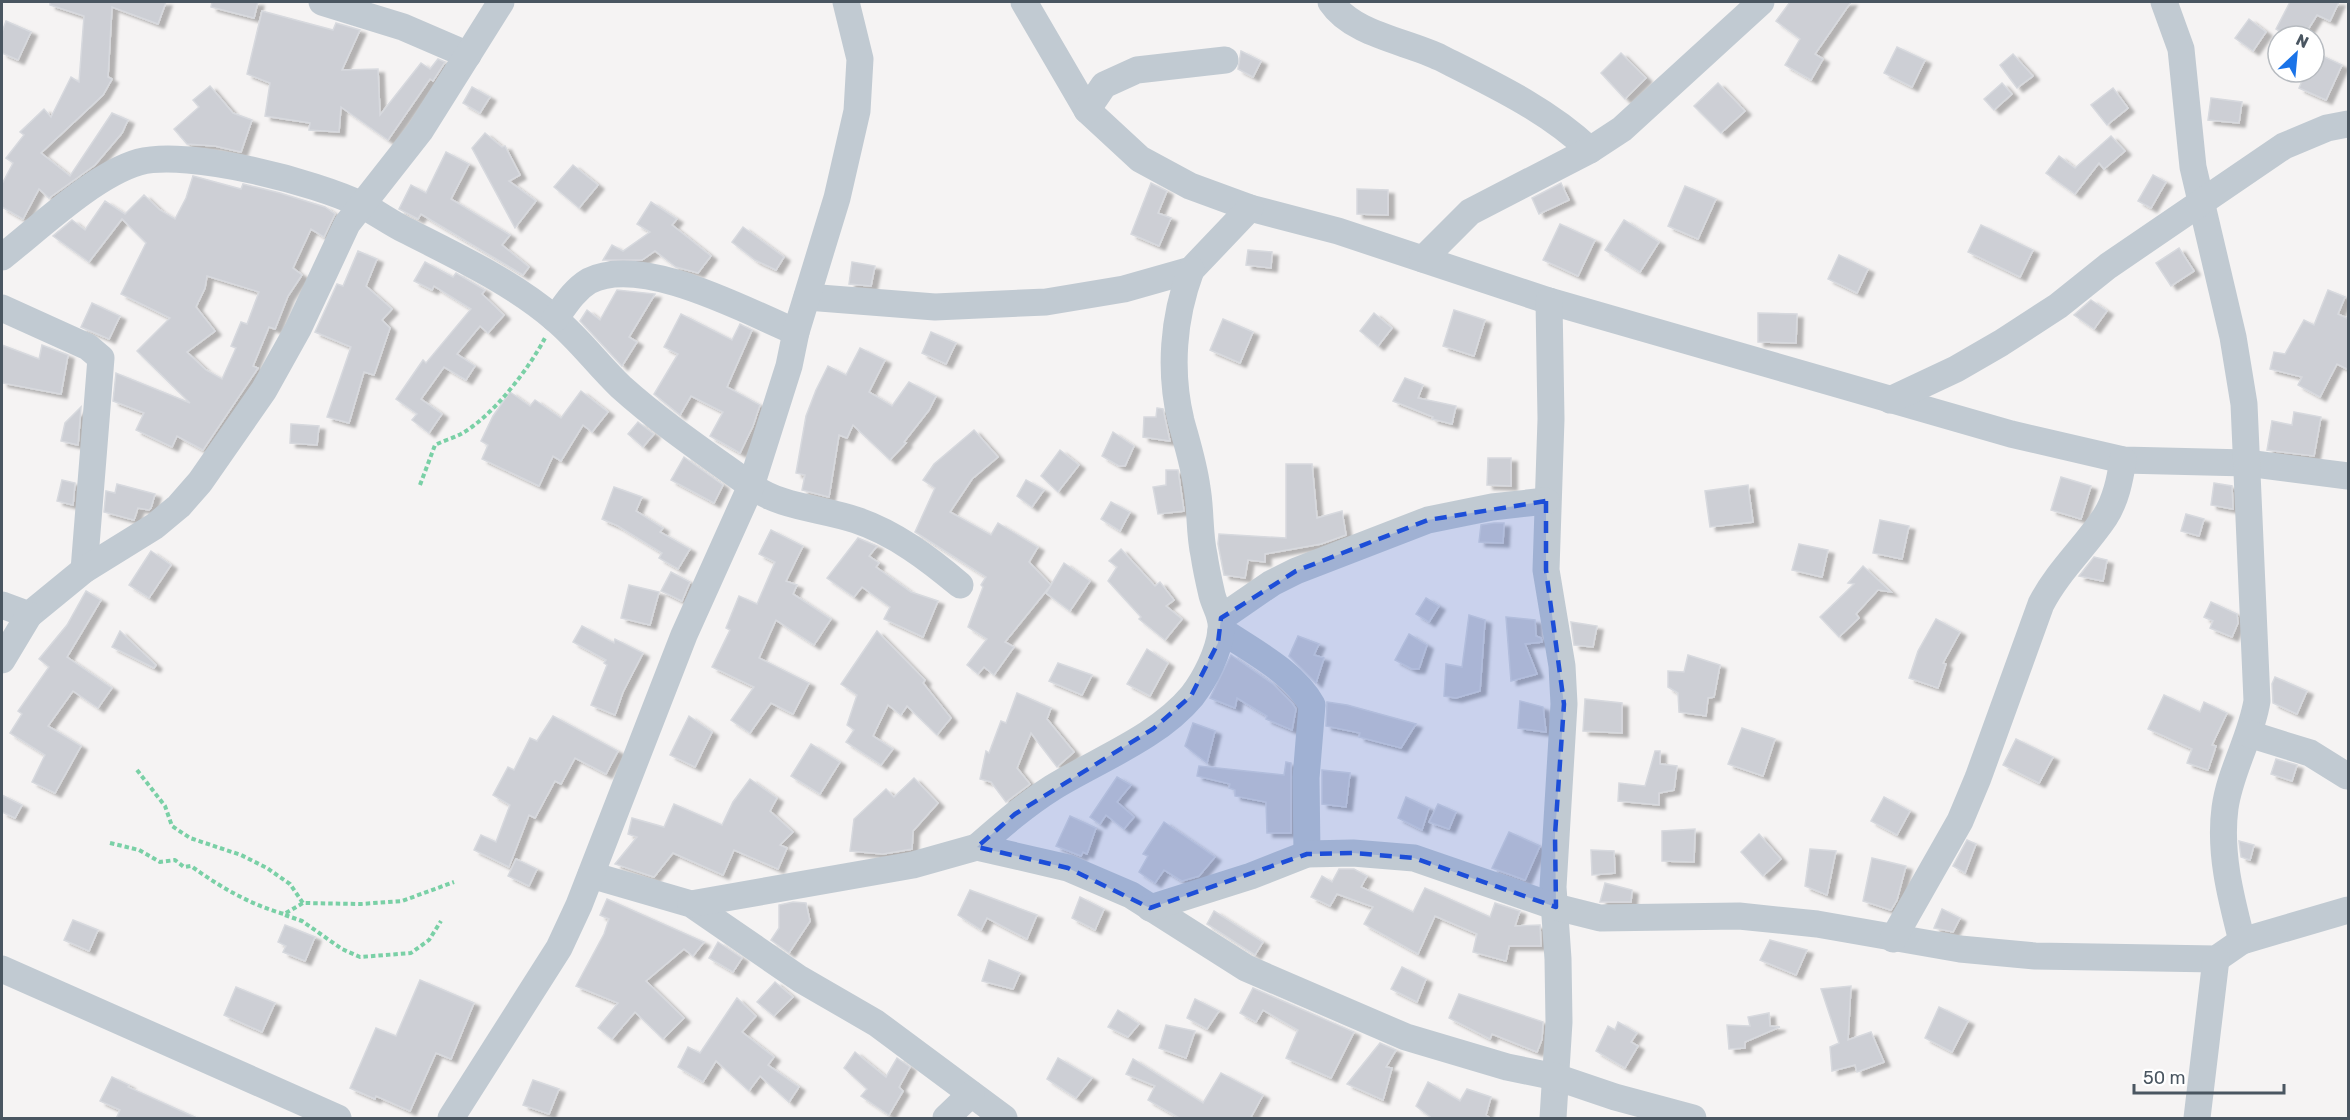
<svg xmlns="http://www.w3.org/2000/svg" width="2350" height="1120" font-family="Rubik,sans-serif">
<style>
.building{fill:#cdcfd5;stroke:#d7d9de;stroke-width:1.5;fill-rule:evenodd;filter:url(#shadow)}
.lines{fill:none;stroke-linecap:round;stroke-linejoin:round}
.path{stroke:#7ad0a6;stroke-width:4;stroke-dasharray:4.5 3;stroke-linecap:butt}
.minor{stroke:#c1cad2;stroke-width:27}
.marked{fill:#1d4ed8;fill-opacity:0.2;stroke:#1d4ed8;stroke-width:4.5;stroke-dasharray:12 8;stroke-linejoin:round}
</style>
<defs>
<filter id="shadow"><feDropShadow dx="6" dy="4" stdDeviation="1.5" flood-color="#0004"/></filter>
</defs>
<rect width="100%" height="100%" fill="#f5f3f3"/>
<g class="building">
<path d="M50 2H166L158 24 112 7 108 77 112 79 103 95 41 153 70 176 112 113 128 120 122 133 95 165 49 198 39 189 23 219 2 207V184L13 163 6 158 24 135 20 132 44 109 51 117 71 77 79 82 84 16 50 5Z"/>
<path d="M212 2H258L254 18 211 7Z"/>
<path d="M1790 2H1851L1815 54 1823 59 1811 80 1785 65 1800 39 1776 21Z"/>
<path d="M2290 2H2339L2330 21 2317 15 2304 36H2287L2276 29Z"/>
<path d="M262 11 333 30 336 23 360 30 342 70 378 69 380 115 421 63 430 69 438 59 445 62 433 81 430 79 388 140 341 107 339 132 309 130 310 123 265 116 270 83 247 74Z"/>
<path d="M2249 19 2266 32 2253 51 2235 38Z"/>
<path d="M6 21 31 32 18 60 2 53V32Z"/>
<path d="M1897 47 1925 60 1912 87 1884 73Z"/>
<path d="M1241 51 1261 61 1253 77 1238 69Z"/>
<path d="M2314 52 2342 65 2326 100 2299 88 2306 72H2314Z"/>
<path d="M1621 53 1646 78 1625 99 1601 73Z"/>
<path d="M2013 54 2033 76 2017 88 2000 65Z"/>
<path d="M1718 83 1745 111 1721 133 1694 106Z"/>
<path d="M2002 83 2012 94 1994 110 1984 99Z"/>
<path d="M210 86 233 113 252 120 241 152 215 146 187 144 174 129 199 107 193 100Z"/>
<path d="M472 87 490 97 480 113 463 103Z"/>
<path d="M2113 88 2128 108 2107 125 2091 105Z"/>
<path d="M2211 98 2242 102 2239 123 2208 120Z"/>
<path d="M485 133 502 147 505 146 520 175 509 181 536 201 515 228 472 148Z"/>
<path d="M2111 136 2125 151 2104 169 2099 163 2075 194 2046 173 2059 156 2075 168Z"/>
<path d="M446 152 469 164 451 199 510 235 502 245 529 267 523 275 421 214 418 219 399 209 411 185 426 193Z"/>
<path d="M573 165 598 185 579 208 554 187Z"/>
<path d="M2153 175 2166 182 2151 208 2138 201Z"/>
<path d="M193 176 241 189 243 184 280 193 325 207 335 214 324 237 311 229 293 268 302 275 288 296 275 329 269 327 253 366 258 368 203 450 177 436 172 447 136 430 144 413 113 401 116 373 190 403 137 351 170 318 121 294 146 243 122 219 89 262 53 236 72 220 85 230 105 201 125 214 144 195 160 210 175 219 186 198ZM207 276 259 292 247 324 241 322 231 346 236 348 222 379 206 370 187 352 215 331 196 307 205 288Z"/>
<path d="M1151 183 1167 191 1158 213 1171 218 1159 246 1131 234Z"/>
<path d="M1561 183 1569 200 1539 214 1532 198Z"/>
<path d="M1685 186 1716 199 1698 239 1668 226Z"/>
<path d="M1357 189 1388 190V215L1357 214Z"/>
<path d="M651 202 677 219 672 225 711 256 698 273 676 267 655 251 642 260H603L612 245 623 251 650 232 637 224Z"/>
<path d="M1624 220 1659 242 1640 272 1605 250Z"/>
<path d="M1560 224 1595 240 1578 276 1543 260Z"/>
<path d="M1981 225 2033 250 2020 277 1968 252Z"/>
<path d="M743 227 784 257 776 270 755 260 732 242Z"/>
<path d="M2179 248 2194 271 2171 286 2156 263Z"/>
<path d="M1248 250 1272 252 1271 268 1246 265Z"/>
<path d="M358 251 377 259 366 286 392 309 382 320 390 328 374 375 364 372 349 423 327 417 351 347 315 332 337 284 343 286Z"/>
<path d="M1839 255 1868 269 1857 293 1828 279Z"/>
<path d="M425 262 453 277 456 273 485 290 482 294 504 315 488 333 480 326 457 354 475 366 466 380 444 367 421 399 442 414 429 433 412 420 417 414 396 399 423 360 426 363 471 309 434 286 432 290 414 281Z"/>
<path d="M852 262 875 266 871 286 849 284Z"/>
<path d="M617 290 655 294 629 337 637 342 622 366 580 321 587 310 600 320Z"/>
<path d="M2328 290 2345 297 2338 314 2349 319V370L2337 364 2320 397 2298 385 2302 377 2270 369 2274 352 2285 354 2304 320 2314 325Z"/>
<path d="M2091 300 2107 311 2094 329 2074 315Z"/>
<path d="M92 303 120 316 109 339 81 327Z"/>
<path d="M1454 310 1485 320 1474 356 1443 346Z"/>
<path d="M1374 313 1392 328 1378 346 1360 331Z"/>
<path d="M1758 313 1797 314 1796 343 1758 342Z"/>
<path d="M681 314 732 340 740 324 752 330 727 387 760 405 753 426 740 453 710 436 723 412 691 396 680 415 654 394 678 354 664 347Z"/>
<path d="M1223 319 1253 332 1240 363 1210 350Z"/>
<path d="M931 332 956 343 946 364 922 353Z"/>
<path d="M2 345 39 359 42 345 68 355 61 394 2 383Z"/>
<path d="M860 348 885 360 869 392 892 406 909 382 936 396 929 410 904 442 906 443 890 460 853 425 847 438 839 435 829 497 802 490 805 475 796 473 806 416 816 390 828 366 846 375Z"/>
<path d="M1405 378 1423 385 1418 398 1456 406 1452 424 1432 419 1433 417 1393 401Z"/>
<path d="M581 391 608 412 592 432 583 425 561 461 553 456 539 486 482 459 488 445 481 441 493 416 510 392 530 406 535 400 561 418Z"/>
<path d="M81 407 78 445 61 441 65 423Z"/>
<path d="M1157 408 1163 409 1170 441 1143 437 1144 417H1156Z"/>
<path d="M2294 412 2321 417 2314 456 2267 450 2272 421 2292 425Z"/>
<path d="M638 422 654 434 643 447 628 434Z"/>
<path d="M291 424 319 426 317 445 290 443Z"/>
<path d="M974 430 998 457 972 479 950 512 991 535 998 523 1038 547 1029 562 1051 585 1064 563 1090 581 1070 611 1046 593 1051 585 1005 642 1014 647 994 675 984 667 978 674 967 665 987 639 968 627 983 587 981 585 986 577 915 532 935 488 923 480 934 464Z"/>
<path d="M1113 432 1134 446 1125 466H1119L1102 456Z"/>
<path d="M1060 450 1079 465 1058 492 1041 476Z"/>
<path d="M684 457 723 485 714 503 671 480Z"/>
<path d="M1488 458H1511V486L1487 485Z"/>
<path d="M1286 464H1312L1317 518 1342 511 1346 535 1321 544 1265 554V562L1248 560 1245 578 1224 575 1218 544 1219 534 1286 538Z"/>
<path d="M1166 470H1178L1184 511 1158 514 1153 487 1166 485Z"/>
<path d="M2061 477 2091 486 2081 519 2051 510Z"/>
<path d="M62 480 75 483 73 505 57 501Z"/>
<path d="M1026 480 1044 490 1032 507 1017 496Z"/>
<path d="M2214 483 2232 486 2233 509 2211 505Z"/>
<path d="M117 484 155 494 151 508 149 510 138 508 134 520 104 512 106 491 115 493Z"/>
<path d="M1748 485 1753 522 1710 527 1705 491Z"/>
<path d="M614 487 642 497 636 511 663 528 660 532 690 549 678 569 659 558 662 553 618 526 602 519Z"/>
<path d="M1111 502 1130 512 1120 531 1101 519Z"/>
<path d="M2186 514 2204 519 2199 536 2181 531Z"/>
<path d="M1880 520 1909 526 1902 559 1873 553Z"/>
<path d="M1494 523H1504L1503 543 1479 542 1481 525Z"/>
<path d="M771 530 803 546 786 581 797 585 793 594 831 619 814 645 776 620 759 658 809 683 793 714 771 703 750 733 731 720 754 687 712 667 730 630 726 628 739 596 757 604 775 562 759 554Z"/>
<path d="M858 538 877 546 869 556 879 563 876 567 911 592 938 601 923 637 884 619 890 607 862 587 854 597 827 578Z"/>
<path d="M1799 544 1828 550 1822 577 1792 570Z"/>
<path d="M1121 549 1155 586 1160 582 1174 600 1166 606 1182 619 1165 640 1139 619 1141 617 1108 581 1117 567 1109 561Z"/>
<path d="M151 551 171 565 149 598 129 585Z"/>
<path d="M2094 557 2107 560 2103 581 2079 576Z"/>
<path d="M1863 566 1891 592 1878 590 1856 614 1859 618 1839 637 1820 617 1854 584 1848 583Z"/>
<path d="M671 572 690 582 682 601 661 591Z"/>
<path d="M629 585 659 592 650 625 621 618Z"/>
<path d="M86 591 101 600 67 657 112 688 98 708 73 691 48 726 81 746 55 793 32 782 45 755 10 733 22 714 18 711 49 667 39 659 67 625Z"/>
<path d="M1426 598 1439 606 1429 622 1416 614Z"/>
<path d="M2211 602 2237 614 2238 623 2232 637 2210 628 2213 621 2204 617Z"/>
<path d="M1469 615 1485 620 1480 691 1456 698 1444 696 1446 664 1462 667Z"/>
<path d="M1506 617 1535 620 1536 636 1541 638 1542 642 1525 644 1537 674 1511 681Z"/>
<path d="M1936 619 1960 632 1943 663 1946 664 1938 688 1909 678 1918 651Z"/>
<path d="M1571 622 1597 626 1593 647 1574 645Z"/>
<path d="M582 626 614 643 615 639 643 653 623 692 615 715 591 705 607 665 604 663 606 660 573 642Z"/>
<path d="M120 631 156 665 154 668 112 647Z"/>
<path d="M877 631 925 680 923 683 951 718 937 735 907 706 901 715 888 705 873 736 893 749 881 765 846 742 854 730 847 725 857 695 841 684Z"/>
<path d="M1409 634 1427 645 1419 669H1412L1395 660Z"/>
<path d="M1298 636 1319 644 1314 655 1324 658 1316 683 1289 656Z"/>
<path d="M1147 649 1168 663 1150 696 1127 684Z"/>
<path d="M1231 655 1273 684 1292 703 1296 709 1292 730 1266 719 1267 716 1237 698 1235 708 1210 698Z"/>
<path d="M1688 655 1720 665 1714 697 1708 698 1706 716 1679 712 1678 693 1668 687V671L1684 672Z"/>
<path d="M1058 663 1092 675 1082 695 1049 681Z"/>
<path d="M2275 677 2307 691 2297 714 2273 703 2272 684Z"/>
<path d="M1017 693 1051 708 1047 719 1074 752 1057 767 1031 733 1017 768 1030 784 1006 802 991 782 980 779 986 751 989 753 1001 721 1006 723Z"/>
<path d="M2164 695 2200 712 2204 702 2227 713 2212 745 2216 746 2208 770 2187 763 2192 749 2148 729Z"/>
<path d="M1585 699 1622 703V733L1583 731Z"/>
<path d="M1520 701 1543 707 1546 732 1518 728Z"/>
<path d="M1327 702 1347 705 1416 724 1401 748 1359 737 1360 733 1326 726Z"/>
<path d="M553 716 618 751 606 774 575 758 561 784 555 781 535 818 529 815 509 867 474 850 481 835 496 842 510 805 493 795 508 767 514 770 530 738 537 741Z"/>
<path d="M689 716 712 732 695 767 670 755Z"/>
<path d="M1193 723 1215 731 1207 763 1185 746Z"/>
<path d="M1742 728 1775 739 1763 776 1728 764Z"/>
<path d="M2016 739 2053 757 2039 783 2003 765Z"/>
<path d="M811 744 840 762 820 794 791 776Z"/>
<path d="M1655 751H1660V764L1677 766 1674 790 1659 793V805L1618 801 1619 783 1645 786Z"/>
<path d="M2276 759 2297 765 2292 781 2271 774Z"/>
<path d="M1286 762 1291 763V833H1267L1266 802 1235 796V790L1229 788 1230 784 1197 776 1199 766 1284 775Z"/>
<path d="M1322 770 1350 773 1346 807 1322 804Z"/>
<path d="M1117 777 1131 785 1117 802 1134 817 1124 829 1106 815 1100 824 1090 817Z"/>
<path d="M914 778 938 803 913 831 912 849 883 854 850 851 854 819 886 789 894 797Z"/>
<path d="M750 779 777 798 770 811 793 832 780 845 787 848 778 869 734 850 723 875 673 853 654 877 615 864 637 837 628 834 632 818 664 827 674 804 722 825 733 802Z"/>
<path d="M2 795 22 805 15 818 2 812Z"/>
<path d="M1406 797 1429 808 1422 830 1398 818Z"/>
<path d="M1884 797 1910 811 1897 835 1871 821Z"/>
<path d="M1438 804 1456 812 1449 829 1429 822Z"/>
<path d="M1070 816 1096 828 1087 854 1083 852 1081 856 1056 846Z"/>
<path d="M1164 822 1215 857 1199 876 1182 881 1164 870 1155 883 1139 872 1148 856 1143 854Z"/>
<path d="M1695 829 1694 862 1662 861V831Z"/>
<path d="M1509 832 1540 846 1525 880 1492 868Z"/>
<path d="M1759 834 1781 859 1763 876 1741 852Z"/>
<path d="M1967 840 1976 844 1965 873 1953 866Z"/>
<path d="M2239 841 2254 845 2250 860 2241 857Z"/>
<path d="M1810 849 1836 851 1827 895 1805 886Z"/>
<path d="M1591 850 1614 851 1615 873 1592 875Z"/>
<path d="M1872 858 1906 866 1897 900 1891 910 1863 901Z"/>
<path d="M516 859 537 869 529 886 508 876Z"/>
<path d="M1339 869H1354L1367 876 1361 887 1413 912 1425 888 1490 917 1495 903 1520 911 1515 926 1540 925 1541 946H1509L1506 961 1473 952 1477 934 1435 916 1418 954 1364 924 1373 907 1337 894 1330 906 1311 897 1322 876 1332 882Z"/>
<path d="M1605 883 1632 890 1631 902H1600Z"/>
<path d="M970 890 1037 915 1027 939 987 918 981 930 958 915Z"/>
<path d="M1080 897 1104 909 1095 930 1072 918Z"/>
<path d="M607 899 704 942 693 956 684 949 646 981 684 1018 663 1039 635 1012 612 1039 598 1028 618 1003 576 986 604 934 609 919 600 915Z"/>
<path d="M793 902 806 903 810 921 789 953 771 940 779 928V905Z"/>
<path d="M1942 909 1960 918 1953 932 1934 928Z"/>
<path d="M1214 911 1263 942 1255 955 1207 924Z"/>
<path d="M73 920 98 930 89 951 64 940Z"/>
<path d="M285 925 315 937 305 961 283 952 286 946 278 942Z"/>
<path d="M1770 940 1807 950 1796 975 1760 960Z"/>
<path d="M718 942 742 958 733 972 709 958Z"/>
<path d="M989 960 1020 973 1013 989 982 981Z"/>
<path d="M1402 967 1426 979 1417 1002 1391 989Z"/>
<path d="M420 980 474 1003 451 1059 436 1053 410 1111 376 1096 375 1099 350 1088 376 1028 396 1036Z"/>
<path d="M775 982 793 997 774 1016 757 1002Z"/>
<path d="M1851 986 1848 1040 1871 1032 1884 1062 1857 1072 1855 1065 1832 1071 1830 1047 1839 1043 1821 989Z"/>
<path d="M236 987 275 1003 262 1032 224 1015Z"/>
<path d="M1253 988 1354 1032 1331 1078 1286 1058 1298 1030 1263 1010 1256 1022 1240 1013Z"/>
<path d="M1459 994 1543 1022 1542 1039 1537 1052 1492 1034 1490 1039 1449 1018Z"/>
<path d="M737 998 756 1016 742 1032 774 1057 768 1065 799 1087 789 1102 760 1076 749 1091 716 1061 703 1082 678 1067 688 1047 700 1053Z"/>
<path d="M1195 999 1219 1011 1207 1029 1187 1018Z"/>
<path d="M1939 1007 1968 1021 1952 1052 1925 1038Z"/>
<path d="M1118 1010 1139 1024 1128 1037 1108 1027Z"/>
<path d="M1769 1013 1770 1026 1780 1027 1745 1042V1048L1729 1049 1727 1025 1750 1026 1748 1017Z"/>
<path d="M1618 1022 1637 1033 1631 1042 1638 1046 1625 1068 1596 1051 1608 1026 1615 1030Z"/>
<path d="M1166 1025 1195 1031 1186 1058 1159 1048Z"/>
<path d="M1380 1043 1396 1050 1386 1067 1392 1068 1383 1100 1347 1084Z"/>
<path d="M855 1052 886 1077 897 1058 910 1067 899 1087 903 1091 889 1115 861 1096 867 1089 844 1068Z"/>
<path d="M1058 1058 1092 1078 1076 1098 1047 1079Z"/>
<path d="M1133 1059 1203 1103 1221 1073 1263 1095 1250 1119H1181L1148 1100 1155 1086 1126 1074Z"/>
<path d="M112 1077 129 1085 128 1087 199 1119H116L120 1110 100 1101Z"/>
<path d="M533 1080 559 1089 549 1114 523 1105Z"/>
<path d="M1428 1082 1460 1101 1467 1089 1491 1097 1486 1115 1491 1119H1433L1416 1106Z"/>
</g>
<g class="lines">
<g class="path">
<path d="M420 485 435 445C443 441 453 438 461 434 493 416 528 370 545 338"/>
<path d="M137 770 165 806 172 826 190 838 241 855 267 868 290 884 303 903 361 904 402 901 454 882"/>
<path d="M110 843 139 850 160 862 175 860 184 867 191 866C220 887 251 905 284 914L303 903"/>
<path d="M285 915 302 921 342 949 360 957 411 953 429 940 441 921"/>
</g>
<g class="minor">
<path d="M322 2 403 27 468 55"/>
<path d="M1024 2 1087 110 1140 159 1190 186 1250 208 1338 231 1549 301 2011 434 2123 460 2247 463 2348 476"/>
<path d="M1331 2C1353 35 1407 41 1441 58 1493 84 1548 110 1590 150"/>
<path d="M2164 2 2181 49 2193 167 2233 337 2244 404 2257 701C2251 738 2230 771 2225 808 2219 853 2231 898 2242 941"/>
<path d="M1087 110 1104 85 1137 70 1225 60"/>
<path d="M2 257C39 228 94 175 139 162 188 149 315 182 362 205 377 213 391 223 405 230 456 256 512 282 555 319 579 339 598 365 621 387 661 423 707 454 750 485 781 508 821 508 856 520 895 533 929 559 960 585"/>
<path d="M1423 259 1470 212 1590 150 1622 129 1761 2"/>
<path d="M807 297 935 307 1046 302 1124 289 1191 270 1250 208"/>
<path d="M1549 301 1551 419 1546 570 1562 666 1564 704 1553 887 1558 959 1559 1022 1553 1118"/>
<path d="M2 308 88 347 101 358 84 570"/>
<path d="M555 319C565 305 574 290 589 281 642 254 746 311 796 332"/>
<path d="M1890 400 1956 369 2001 343 2058 306 2108 266 2284 146 2327 128 2348 124"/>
<path d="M2 605 29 615 84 570 155 526 179 506 200 482 264 390 298 329 347 224 420 131 501 2"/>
<path d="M1221 618 1272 583 1296 571 1428 520 1492 507 1546 501"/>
<path d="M1221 630C1252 651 1294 672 1312 705L1306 778 1307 854"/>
<path d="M2 660 29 615"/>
<path d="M2249 734 2310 753 2347 776"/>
<path d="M977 847C1001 826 1025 805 1052 788 1097 760 1157 738 1192 696 1205 679 1219 652 1221 630 1223 617 1215 607 1212 595 1209 582 1206 569 1204 555 1199 533 1201 510 1197 488 1194 465 1187 443 1181 421 1169 371 1173 318 1191 270"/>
<path d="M591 875 691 904 800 979 876 1023 1004 1118"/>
<path d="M691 904 913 865 977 847 1068 868 1131 895 1246 968 1406 1037 1507 1067 1556 1077 1615 1097 1693 1118"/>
<path d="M1150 908 1251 876 1307 854 1353 853 1414 858 1556 907 1600 918 1739 916 1817 924 1960 949 2035 956 2216 959 2242 941 2348 910"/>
<path d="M1893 939 1960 821 1978 778 2041 604C2058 571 2085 547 2105 517 2116 500 2120 479 2123 460"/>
<path d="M2 969 338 1118"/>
<path d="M451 1118 559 948 579 905 684 635 751 486 789 366 796 332 837 198 857 111 860 59 846 2"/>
<path d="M946 1118 971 1094"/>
<path d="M2197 1118 2216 959"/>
</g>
</g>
<path class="marked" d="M1546 501V570L1564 704 1555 835 1556 907 1414 858 1353 853 1307 854 1150 908 1068 868 977 847 1015 814 1153 729 1191 696 1218 643 1221 618 1296 571 1428 520Z"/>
<rect width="2350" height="1120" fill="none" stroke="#4a5661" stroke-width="6"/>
<g transform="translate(2296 54) rotate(26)"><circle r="28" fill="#ffffff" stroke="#b7bbc0" stroke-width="1.5"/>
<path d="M0-4.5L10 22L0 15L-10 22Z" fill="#1a73e8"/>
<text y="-9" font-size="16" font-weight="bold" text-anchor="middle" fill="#4a5661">N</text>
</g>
<path d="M2134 1084v9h150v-9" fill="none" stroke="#4a5661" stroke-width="3"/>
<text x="2143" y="1084" font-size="18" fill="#4a5661" stroke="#ffffff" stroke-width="4.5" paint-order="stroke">50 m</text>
</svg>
